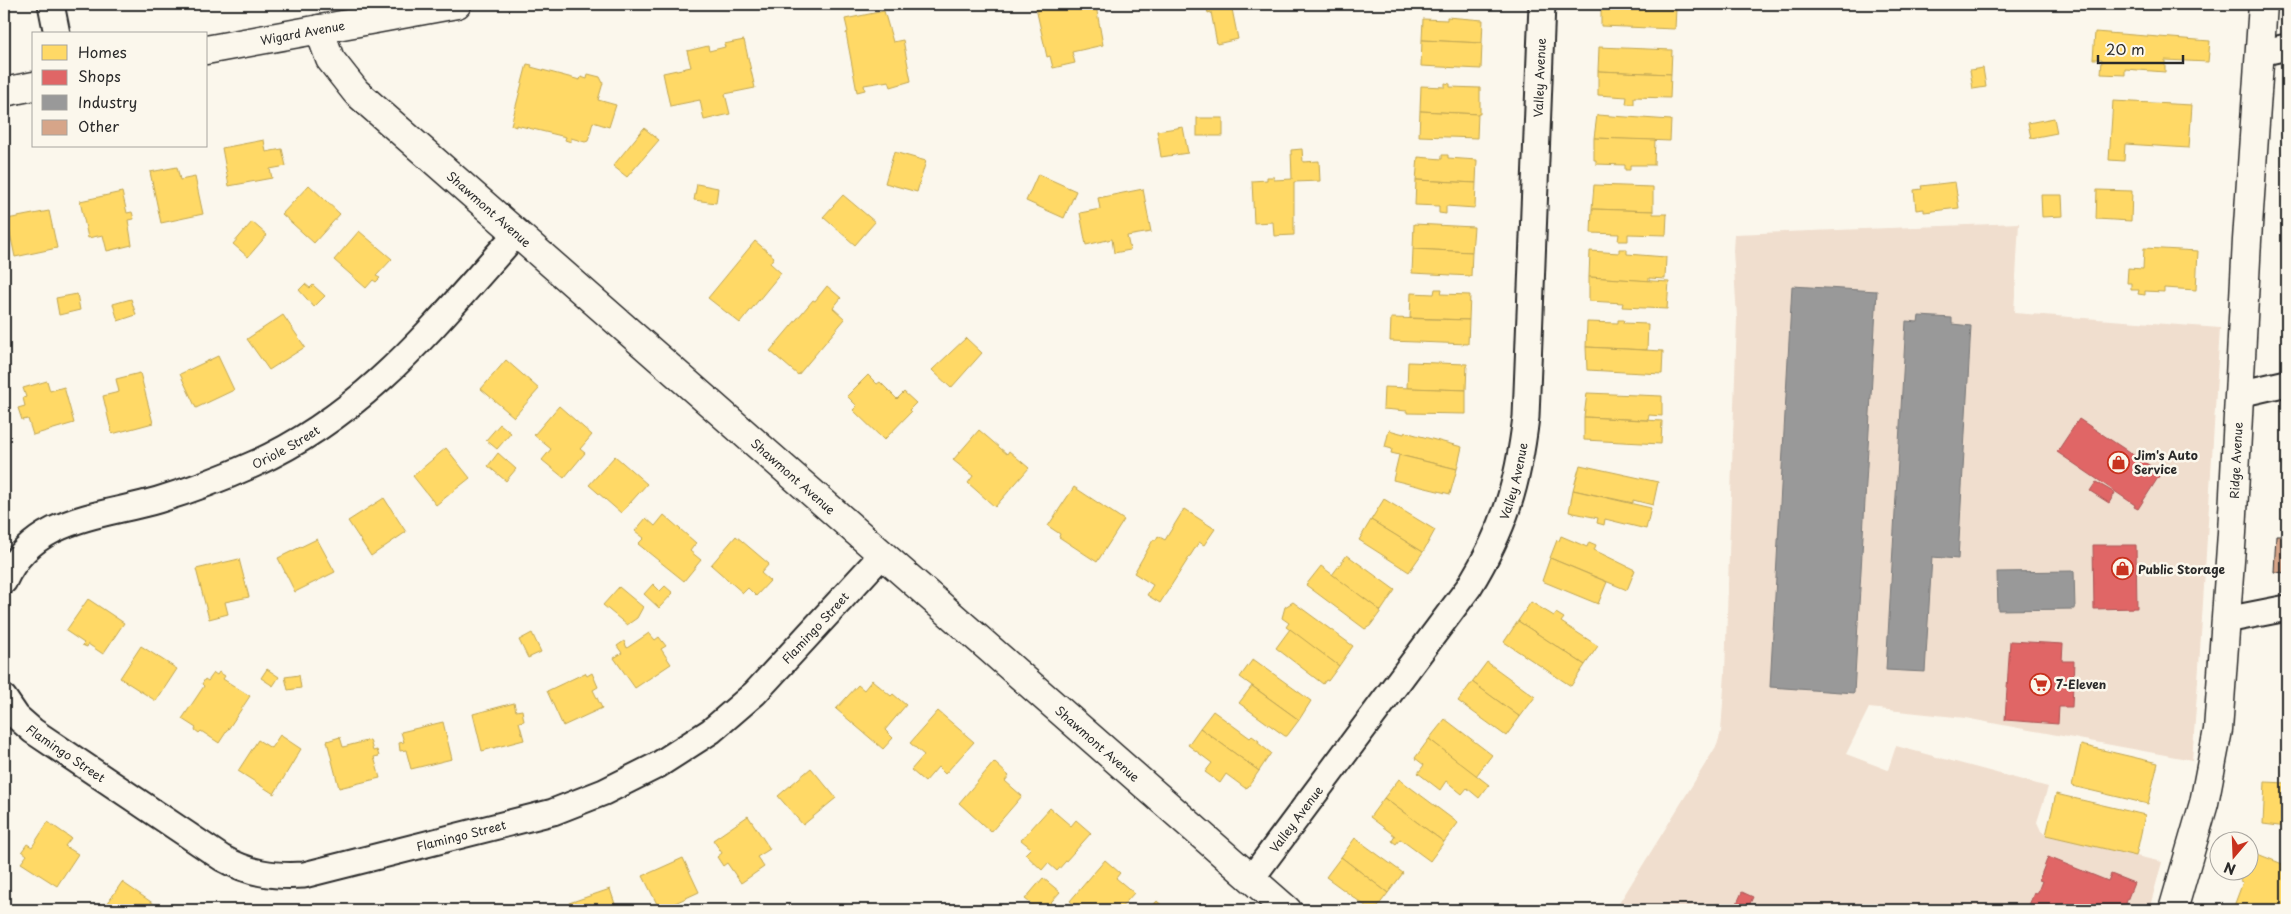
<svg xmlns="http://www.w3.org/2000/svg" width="2291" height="914" font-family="'Playpen Sans',sans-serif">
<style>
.built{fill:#f0dece}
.homes{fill:#ffd966;stroke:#bfa554}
.shops{fill:#e06666;stroke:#aa5454}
.industry{fill:#999;stroke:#787878}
.building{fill:#d6a589;stroke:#2b2b2b}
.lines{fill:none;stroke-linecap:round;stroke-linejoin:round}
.minor-casing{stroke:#2b2b2b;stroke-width:29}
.tertiary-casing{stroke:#2b2b2b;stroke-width:31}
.secondary-casing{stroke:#2b2b2b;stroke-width:31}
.minor{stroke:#fbf7ec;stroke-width:25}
.tertiary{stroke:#fbf7ec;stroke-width:28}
.secondary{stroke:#fbf7ec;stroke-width:28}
.labels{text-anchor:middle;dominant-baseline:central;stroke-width:5;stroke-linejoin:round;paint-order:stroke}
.street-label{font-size:12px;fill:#2b2b2b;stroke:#fbf7ec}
.poi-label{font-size:12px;font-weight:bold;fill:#2b2b2b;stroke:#fbf7ec;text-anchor:start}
</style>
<rect width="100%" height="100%" fill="#fbf7ec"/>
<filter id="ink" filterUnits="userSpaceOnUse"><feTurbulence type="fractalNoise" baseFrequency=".02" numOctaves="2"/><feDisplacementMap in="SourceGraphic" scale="10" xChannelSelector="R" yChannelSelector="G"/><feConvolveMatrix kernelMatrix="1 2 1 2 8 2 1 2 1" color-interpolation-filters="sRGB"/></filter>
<g filter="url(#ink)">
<path class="built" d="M2019 223 2014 313 2220 328 2199 667 2192 760 1965 718 1869 708 1846 754 1888 770 1896 746 2048 787 2037 822 2041 831 2046 835 2162 862 2149 910H1615L1717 745 1721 732 1725 673 1737 318 1733 251 1734 234Z"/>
<g class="homes">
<path d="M1035 4H1104L1096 6 1103 45 1072 52 1075 63 1053 68 1050 56 1047 57Z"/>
<path d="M1206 4H1252L1241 6 1240 9H1232L1238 39 1217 44 1211 12 1208 13Z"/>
<path d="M1448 4H1465V7L1448 6Z"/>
<path d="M1601 4 1661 5V7L1676 8 1675 29 1601 26Z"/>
<path d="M1630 4H1676V6Z"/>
<path d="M884 11 893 42 903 40 911 81 891 87 889 81 864 85 865 90 857 92 846 33 848 32 845 19Z"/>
<path d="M1447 17 1483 20 1482 43 1422 40 1423 19 1447 20Z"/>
<path d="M2095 32 2210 41 2208 62 2165 60V72L2125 69V75L2101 74 2102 59H2093Z"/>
<path d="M744 40 755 88 725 94 730 114 704 120 700 100 670 106 663 73 691 67 687 51 708 46 709 51 725 47 724 44Z"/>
<path d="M1422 40 1482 43 1481 69 1421 66Z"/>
<path d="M1599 47 1672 50 1671 74 1598 71Z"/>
<path d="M527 64 532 65 531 67 580 80 581 77 587 79 588 74 600 77 603 83 598 100 616 105 609 127 593 122 588 141 585 142 571 138V142L565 140 566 137 516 125V127L511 125Z"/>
<path d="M1983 68 1986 87 1973 89 1970 70Z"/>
<path d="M1598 71 1671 74 1670 98 1634 97V104H1626L1627 97 1598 95Z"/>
<path d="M1445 83 1450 84V87L1480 88V114L1420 111 1421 86 1445 87Z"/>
<path d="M2113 101 2192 105 2189 148 2125 144 2124 161 2109 160Z"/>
<path d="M1420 111 1478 114 1477 138 1419 136Z"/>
<path d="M1597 115 1671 120 1670 141 1594 138Z"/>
<rect x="1197" y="118" width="26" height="18"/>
<path d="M2054 118 2057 133 2031 138 2028 123Z"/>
<path d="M1183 127 1188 153 1161 157 1157 131Z"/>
<path d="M644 128 659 140 627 177 613 166Z"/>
<path d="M1594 138 1655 140 1654 165H1630V170H1625V165L1596 164V160H1594Z"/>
<path d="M264 140 266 152 282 149 286 166 270 169 272 178 229 186 222 148Z"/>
<path d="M1302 149 1303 162 1319 161 1320 181 1294 182V235L1274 236 1273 222 1254 223 1252 181 1267 180V177H1274V180L1292 179 1291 150Z"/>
<path d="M894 152 926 161 917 192 885 183Z"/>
<path d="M1442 155H1448V158L1477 160 1476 183 1416 180 1418 157 1442 159Z"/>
<path d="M177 167 180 180 195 177 203 214 161 223 150 172Z"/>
<path d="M1038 174 1076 191 1064 218 1026 201Z"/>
<path d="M1416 180 1476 183 1475 208 1446 206V214L1439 213V206L1415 205Z"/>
<path d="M1955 182 1959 208 1924 212V209L1916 210 1914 190 1922 189 1921 186Z"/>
<path d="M697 184 718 188 716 203 694 200Z"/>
<path d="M309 185 340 214 314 243 282 214Z"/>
<path d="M1594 185 1653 187V211L1592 209Z"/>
<path d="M1143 189 1151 232 1127 236 1130 250 1114 253 1112 239 1086 245 1080 213 1100 209 1098 198Z"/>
<path d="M2097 190 2132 191 2131 221 2096 219Z"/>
<path d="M122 192 127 213 132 212 134 219 128 220 132 245 107 251 103 235 88 238 80 201Z"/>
<path d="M843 195 875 222 855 245 823 217Z"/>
<path d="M2041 195H2062L2063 216 2042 217Z"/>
<path d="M1592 209 1653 211V214H1667L1666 235 1628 234V241H1618L1619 234 1591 233Z"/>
<path d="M49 211 57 248 15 257 7 219Z"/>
<path d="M252 222 267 235 248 257 233 244Z"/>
<path d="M1414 224 1474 227 1472 252 1413 249Z"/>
<path d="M359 231 392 259 376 276 380 278 376 282 373 280 366 288 334 260Z"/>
<path d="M755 241 774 257 770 263 781 273 740 323 708 298Z"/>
<path d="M2144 248 2198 251 2196 290 2164 288V292L2145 291V295L2138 294 2139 290H2131V283H2127L2128 268 2143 269Z"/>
<path d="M1413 249 1472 252 1471 276 1412 273Z"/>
<path d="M1619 249H1627V254L1666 257 1665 279 1649 278V281L1589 277 1590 251 1619 253Z"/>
<path d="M1589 277 1669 282 1667 309 1622 307 1623 303 1589 301Z"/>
<path d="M305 284 310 288 313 285 325 296 314 307 299 290Z"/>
<path d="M827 286 841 298 833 308 845 319 798 375 770 351 813 300 815 301Z"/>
<path d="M1435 289H1442L1441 294 1470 295 1469 320 1410 318 1411 293 1434 294Z"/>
<path d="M77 294 80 310 59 315 56 298Z"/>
<path d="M131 299 136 315 118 321 113 304Z"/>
<path d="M283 315 305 347 269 370 247 339Z"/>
<path d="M1391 318 1469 320 1468 344 1390 341Z"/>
<path d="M1618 320H1624L1623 323 1648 324 1647 350 1586 347 1587 322 1618 323Z"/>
<path d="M966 338 982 353 951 388 932 370Z"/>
<path d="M1586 347 1663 351 1662 374 1587 370Z"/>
<path d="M218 356 234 390 196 408 180 374Z"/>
<path d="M506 360 539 389 514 417 481 389Z"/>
<path d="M1408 362 1467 364 1466 390 1407 388Z"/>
<path d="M140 373 153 423 112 434 103 396 119 392 116 379Z"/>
<path d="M868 375 877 384 880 382 897 399 904 392 916 403 909 410 911 412 884 440 853 410 857 406 847 396Z"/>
<path d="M47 381 50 391 64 387 74 423 33 435 28 419 22 420 18 408 25 406 23 398 26 397 23 388Z"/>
<path d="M1384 387 1466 390V414L1407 413V411L1383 409Z"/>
<path d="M1587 393 1662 396V416L1649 415 1648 420 1584 417Z"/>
<path d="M559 406 592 435 580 449 585 453 564 478 542 460 551 449 534 435Z"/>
<path d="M1584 417 1662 421 1661 444 1584 440Z"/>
<path d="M500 424 511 433 497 449 486 440Z"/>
<path d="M979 430 1007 454 1009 451 1029 468 995 507 968 483 973 476 953 460Z"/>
<path d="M1389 430 1404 434 1405 432 1462 447 1457 469 1391 453 1392 449 1385 447Z"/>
<path d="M446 448 470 478 436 505 413 476Z"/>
<path d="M498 453 516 469 506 481 488 466Z"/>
<path d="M1399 455 1457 469 1450 494 1393 480Z"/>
<path d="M615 456 647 484 621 513 589 485Z"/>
<path d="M1580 465 1658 482 1653 505 1633 500V503L1573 490Z"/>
<path d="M1074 487 1124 520 1097 562 1059 537 1060 534 1048 526Z"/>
<path d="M1573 490 1651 508 1646 529 1605 519 1604 525 1597 523 1598 518 1569 512Z"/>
<path d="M384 498 406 532 371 556 348 521Z"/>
<path d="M1384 499 1435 530 1423 552 1371 520Z"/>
<path d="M1184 509 1215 529 1204 545 1199 542 1160 603 1147 595 1153 585 1134 573 1153 540H1156L1158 536 1165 540Z"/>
<path d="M664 515 696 543 690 551 701 560 684 581 638 544 644 538 635 531 646 518 655 526Z"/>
<path d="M1371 520 1423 552 1409 572 1359 540Z"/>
<path d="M736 536 769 564 761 573 770 581 756 596 748 588 743 593 711 565Z"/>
<path d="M1561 536 1587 547 1589 542 1596 545 1594 550 1635 570 1627 590 1550 558 1557 540 1559 541Z"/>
<path d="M317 539 335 572 295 592 278 558Z"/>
<path d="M1347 555 1395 590 1381 611 1332 575Z"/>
<path d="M1550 558 1607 582 1598 604 1542 581Z"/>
<path d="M239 559 249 597 225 602 228 614 209 619 196 569Z"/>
<path d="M1321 566 1381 611 1370 626 1365 629 1306 585Z"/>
<path d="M653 584 660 591 665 586 673 593 659 608 644 594Z"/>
<path d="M619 587 643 607 637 618 627 625 603 605Z"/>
<path d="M88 599 124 623 103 654 88 644 87 647 82 645 84 643 66 631Z"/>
<path d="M1293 602 1353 646 1339 666 1286 627 1289 623 1282 618 1285 607Z"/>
<path d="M1531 602 1554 616 1556 613 1564 618 1561 622 1598 646 1585 665 1518 621Z"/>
<path d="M1518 621 1585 665 1571 686 1504 642Z"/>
<path d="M1290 629 1339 666 1328 681 1326 680 1323 684 1276 648Z"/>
<path d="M532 633 541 652 528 658 519 640Z"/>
<path d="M649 633 655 640 659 637 666 646 661 649 671 664 635 688 614 658 622 653 617 646 624 641 627 648Z"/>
<path d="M141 646 177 669 156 701 120 678Z"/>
<path d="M1253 659 1311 701 1299 720 1240 677Z"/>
<path d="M1487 662 1535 697 1520 717 1472 682Z"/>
<path d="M267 669 279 677 273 686 261 678Z"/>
<path d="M219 672 225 676 223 679 250 696 219 743 201 731 199 733 195 730 196 728 182 719 204 686 202 684 205 679 208 681 214 673 217 675Z"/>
<path d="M585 673 587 676 592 673 598 687 593 690 602 708 563 726 547 691Z"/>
<path d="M299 675 301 688 288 690 285 677Z"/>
<path d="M872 680 891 696 893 694 906 705 885 730 893 738 883 749 836 709 858 685 864 690Z"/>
<path d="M1472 682 1520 717 1506 736 1458 701Z"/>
<path d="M1252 686 1299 720 1287 736H1285L1239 703Z"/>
<path d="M514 703 516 711 522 710 524 721 519 722 524 740 482 751 473 714Z"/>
<path d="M938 711 974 742 945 774 938 767 925 782 911 770 924 755 910 743Z"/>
<path d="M1213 711 1250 738 1252 736 1259 741 1258 743 1271 753 1259 771 1200 728Z"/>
<path d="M1445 719 1492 755 1476 776 1429 739Z"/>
<path d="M443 722 452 759 411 769 406 750 400 751 399 743 404 742 401 732Z"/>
<path d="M1200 728 1259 771 1248 787 1245 788 1226 774 1220 783 1205 772 1212 763 1188 745Z"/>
<path d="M280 735 301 749 274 794 238 771 258 740 271 748Z"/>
<path d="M340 737 343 747 370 740 373 751 377 750 379 756 374 757 380 778 339 788 327 741Z"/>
<path d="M1429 739 1489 785 1479 798 1467 788 1462 794 1446 781 1440 790 1418 773 1424 765 1415 758Z"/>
<path d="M2081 745 2158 763 2148 804 2072 786Z"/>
<path d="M994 762 1009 776 1005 781 1022 796 991 832 959 803Z"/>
<path d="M811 768 836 798 803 825 778 796Z"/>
<path d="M1399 779 1458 823 1444 842 1384 798Z"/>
<path d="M2265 782 2287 783V827L2263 824Z"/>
<path d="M2056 794 2145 815 2136 856 2046 835Z"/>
<path d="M1384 798 1444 842 1430 861 1400 839 1396 844 1392 841 1395 836 1370 817Z"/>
<path d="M1050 808 1071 826 1076 820 1091 833 1057 871 1048 863 1042 870 1025 854 1031 848 1021 840Z"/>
<path d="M748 816 770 849 757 857 764 867 741 883 727 863 723 866 717 857 722 853 713 840Z"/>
<path d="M48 822 71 838 65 846 78 854 57 886 21 863 27 855 22 851 27 844 32 847Z"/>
<path d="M1355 838 1403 873 1388 893 1341 857Z"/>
<path d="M2255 853 2285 865 2282 871 2287 873V910H2245L2234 906 2243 882 2240 881 2244 872H2248Z"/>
<path d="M1341 857 1388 893 1375 910H1371L1326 877Z"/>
<path d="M683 858 699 892 660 910 643 876Z"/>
<path d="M1105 860 1120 873 1116 878 1134 893 1119 910H1081L1070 901Z"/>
<path d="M1043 878 1060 892 1044 910H1039L1025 899Z"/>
<path d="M122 882 157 906 154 910H103Z"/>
<path d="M610 889 617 910H571L569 903Z"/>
<path d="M1157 901 1167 910H1149Z"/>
<path d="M516 906 517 910H498Z"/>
</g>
<g class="shops">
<path d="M2079 419 2161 473 2138 509 2134 507 2135 505 2057 452Z"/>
<path d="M2096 482 2115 493 2109 503 2090 491Z"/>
<path d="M2093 545H2136L2137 608 2094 609Z"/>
<path d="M2010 641 2063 644 2062 661H2074L2072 707H2059L2058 724 2005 720Z"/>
<path d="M2048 857 2108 881 2111 874 2134 883 2126 903 2134 907 2133 910H2027L2034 893 2037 894 2042 881 2039 880Z"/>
<path d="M1742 892 1753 897 1747 910H1734Z"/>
</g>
<g class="industry">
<path d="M1792 286 1877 291 1854 693 1770 687Z"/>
<path d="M1919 316 1952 318V324L1971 326 1958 559 1932 557 1925 672 1886 670 1906 321 1918 322Z"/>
<path d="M2074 571 2075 609 1998 610 1997 572Z"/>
</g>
<path class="building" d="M2276 535H2287V573L2274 572Z"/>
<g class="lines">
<defs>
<g id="minor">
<path d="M51 4 57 34"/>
<path d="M2260 53 2287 47"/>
<path d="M2239 394 2287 383"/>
<path id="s1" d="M4 581C33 517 100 517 158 500 191 490 223 478 254 464 367 413 435 324 516 234"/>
<path d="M2226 620 2287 608"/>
<path id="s2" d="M4 698 17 717 33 731 222 858C249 873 273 877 304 875L553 812 604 792 658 765 711 731 755 693 882 555"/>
<path id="s3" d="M1251 879 1469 587C1505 528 1518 485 1526 417L1542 4"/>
</g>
<g id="tertiary">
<path id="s4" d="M319 29 330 59 356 92 1287 910"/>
<path id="s5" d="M206 50 457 4"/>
<path d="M4 92 34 86"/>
</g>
<g id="secondary">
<path id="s6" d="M2173 910 2204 803 2218 730 2232 533 2247 240 2263 4"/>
</g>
</defs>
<use href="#minor" class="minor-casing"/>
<use href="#tertiary" class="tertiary-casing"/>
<use href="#secondary" class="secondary-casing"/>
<use href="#minor" class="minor"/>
<use href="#tertiary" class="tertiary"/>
<use href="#secondary" class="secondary"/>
</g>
</g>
<defs>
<symbol id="shop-ring" viewBox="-11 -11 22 22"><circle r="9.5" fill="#fbf7ec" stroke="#c8321e" stroke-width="1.5"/><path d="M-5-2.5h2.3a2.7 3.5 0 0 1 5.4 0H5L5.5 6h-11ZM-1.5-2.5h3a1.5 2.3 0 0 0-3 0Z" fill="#c8321e"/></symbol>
<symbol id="supermarket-ring" viewBox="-11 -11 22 22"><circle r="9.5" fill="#fbf7ec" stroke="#c8321e" stroke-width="1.5"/><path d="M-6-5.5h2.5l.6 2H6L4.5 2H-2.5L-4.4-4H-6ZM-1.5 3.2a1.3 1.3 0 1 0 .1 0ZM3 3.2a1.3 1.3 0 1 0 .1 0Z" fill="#c8321e"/></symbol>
</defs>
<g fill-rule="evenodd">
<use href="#shop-ring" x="2106" y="450" width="25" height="25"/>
<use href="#shop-ring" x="2110" y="556" width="25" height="25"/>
<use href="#supermarket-ring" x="2028" y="672" width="25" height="25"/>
</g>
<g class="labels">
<g class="street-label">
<text stroke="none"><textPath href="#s5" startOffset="98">Wigard Avenue</textPath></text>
<text stroke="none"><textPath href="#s3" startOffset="885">Valley Avenue</textPath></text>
<text stroke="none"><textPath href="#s4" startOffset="251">Shawmont Avenue</textPath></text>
<text stroke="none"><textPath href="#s1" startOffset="320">Oriole Street</textPath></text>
<text stroke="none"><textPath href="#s6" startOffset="456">Ridge Avenue</textPath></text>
<text stroke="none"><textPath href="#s4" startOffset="656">Shawmont Avenue</textPath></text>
<text stroke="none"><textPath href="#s3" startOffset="480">Valley Avenue</textPath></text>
<text stroke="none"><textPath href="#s2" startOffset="939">Flamingo Street</textPath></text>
<text stroke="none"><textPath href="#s4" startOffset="1061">Shawmont Avenue</textPath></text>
<text stroke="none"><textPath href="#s2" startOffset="84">Flamingo Street</textPath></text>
<text stroke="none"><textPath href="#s3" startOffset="75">Valley Avenue</textPath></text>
<text stroke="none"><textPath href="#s2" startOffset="519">Flamingo Street</textPath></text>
</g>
<g class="poi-label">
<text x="2134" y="455">Jim's Auto<tspan x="2134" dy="14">Service</tspan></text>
<text x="2138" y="569">Public Storage</text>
<text x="2056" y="684">7-Eleven</text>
</g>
</g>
<rect width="2291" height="914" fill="none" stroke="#fbf7ec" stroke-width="20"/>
<rect x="10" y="10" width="2271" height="894" fill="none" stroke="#2b2b2b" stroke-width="2" filter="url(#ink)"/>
<rect x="32" y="32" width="175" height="115" fill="#fbf7ec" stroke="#a8a59f"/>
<rect x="42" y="45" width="25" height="15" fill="#ffd966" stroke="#a8a59f"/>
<text x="78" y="58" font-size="15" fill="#2b2b2b">Homes</text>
<rect x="42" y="70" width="25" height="15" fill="#e06666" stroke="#a8a59f"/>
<text x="78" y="82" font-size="15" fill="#2b2b2b">Shops</text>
<rect x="42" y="95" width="25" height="15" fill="#999999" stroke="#a8a59f"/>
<text x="78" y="108" font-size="15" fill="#2b2b2b">Industry</text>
<rect x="42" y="120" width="25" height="15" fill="#d6a589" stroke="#a8a59f"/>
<text x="78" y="132" font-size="15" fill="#2b2b2b">Other</text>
<g transform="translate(2234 856) rotate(199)"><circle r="24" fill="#fbf7ec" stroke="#a8a59f"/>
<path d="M0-4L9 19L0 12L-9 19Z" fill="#c8321e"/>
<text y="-8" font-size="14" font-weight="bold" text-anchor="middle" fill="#2b2b2b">N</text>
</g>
<path d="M2098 55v8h85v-8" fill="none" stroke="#2b2b2b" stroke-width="2.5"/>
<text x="2106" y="55" font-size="15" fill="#2b2b2b" stroke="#fbf7ec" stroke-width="4" paint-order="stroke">20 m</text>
</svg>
